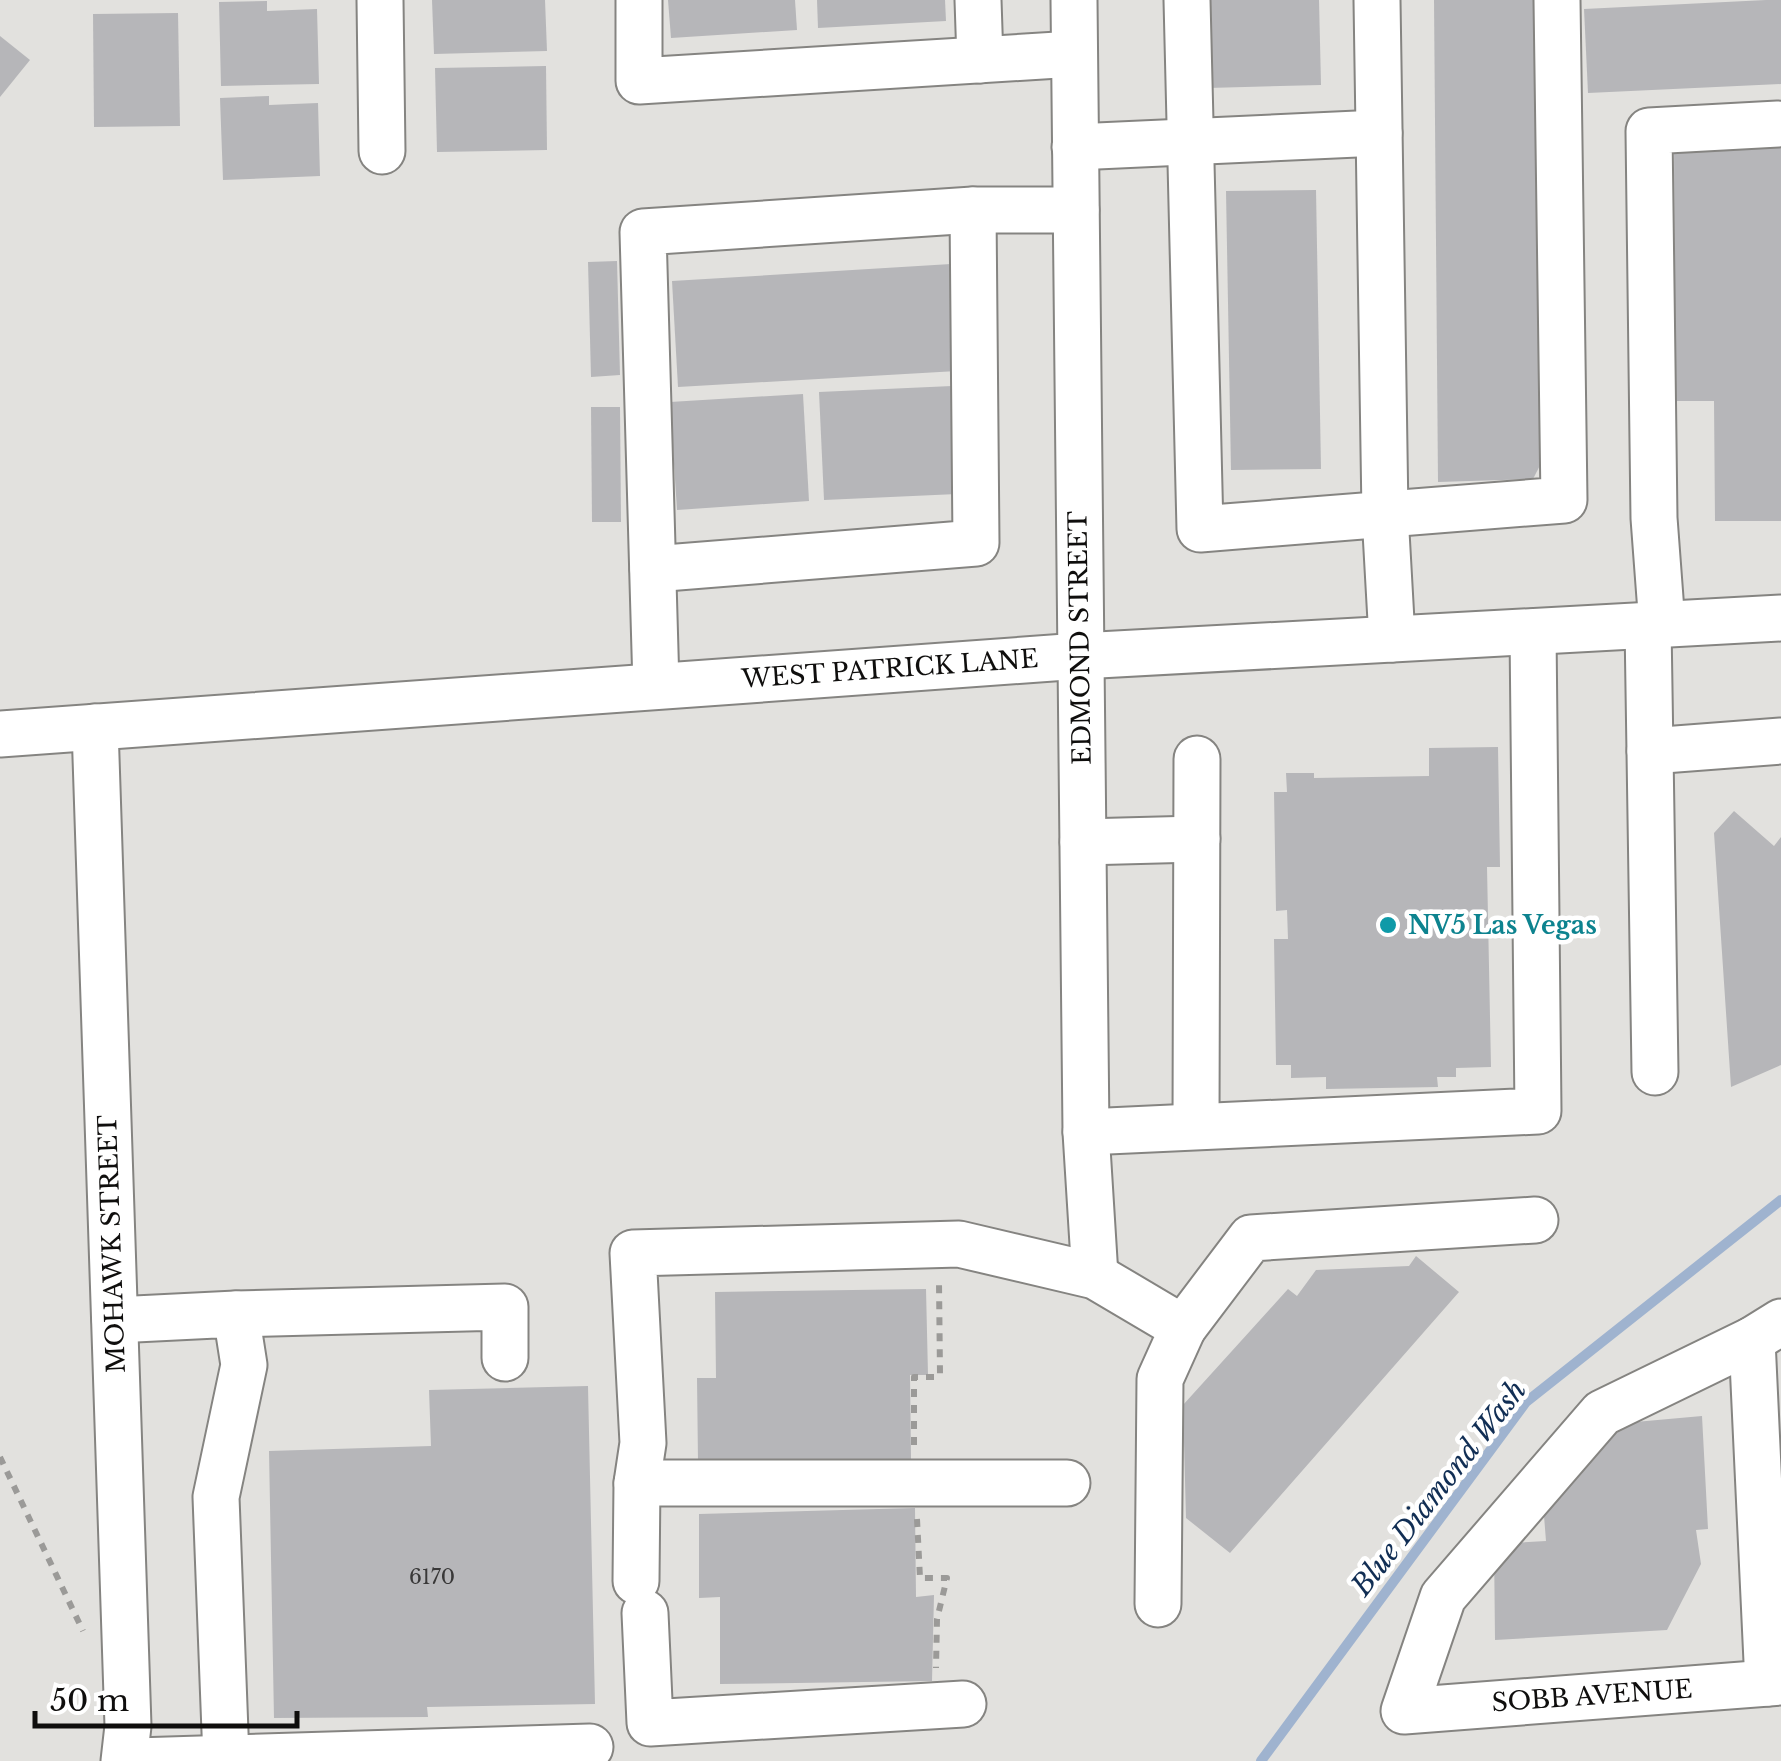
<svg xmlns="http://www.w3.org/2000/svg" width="1781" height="1761" font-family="'Libre Baskerville',serif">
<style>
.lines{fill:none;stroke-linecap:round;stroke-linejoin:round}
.stream{stroke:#9fb3cf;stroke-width:10}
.building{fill:#b6b6b9}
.minor-casing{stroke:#858481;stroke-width:49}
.path{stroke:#9b9a98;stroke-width:6;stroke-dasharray:8 8;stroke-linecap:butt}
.minor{stroke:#fff;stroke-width:45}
.culture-dot{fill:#0f9aa8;stroke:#fff;stroke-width:4}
.labels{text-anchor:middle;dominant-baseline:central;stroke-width:9;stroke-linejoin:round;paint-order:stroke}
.number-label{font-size:20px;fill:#393838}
.street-label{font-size:25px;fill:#0f0e0d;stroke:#fff}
.culture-label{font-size:25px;font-weight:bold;fill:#0d838f;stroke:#fff;text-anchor:start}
.water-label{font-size:28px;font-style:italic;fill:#112e54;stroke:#fff}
</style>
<rect width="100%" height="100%" fill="#e2e1de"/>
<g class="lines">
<path class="stream" d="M1261 1761 1526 1402 1781 1200"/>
</g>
<g class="building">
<path d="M432 0H545L547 51 434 54Z"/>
<path d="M668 0H795L797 30 671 38Z"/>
<path d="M817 0H945L946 21 818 28Z"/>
<path d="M1206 0H1319L1321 85 1208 88Z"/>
<path d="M1434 0H1548L1553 440 1533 479 1438 482Z"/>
<path d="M1766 0H1781V84L1588 93 1584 9Z"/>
<path d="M267 1V11L317 9 319 84 221 86 219 2Z"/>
<path d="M178 13 180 126 94 127 93 14Z"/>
<path d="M0 36 30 60 0 97Z"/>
<path d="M546 66 547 150 437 152 435 68Z"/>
<path d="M269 96V105L318 103 320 176 223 180 220 98Z"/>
<path d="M1781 143V521H1715L1714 401H1675L1674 144Z"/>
<path d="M1316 190 1321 469 1231 470 1226 191Z"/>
<path d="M617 261 620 375 591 377 588 262Z"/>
<path d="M951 264 957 371 678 387 672 281Z"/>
<path d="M952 386 957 494 824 500 819 392Z"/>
<path d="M803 394 809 501 677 510 670 402Z"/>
<path d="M591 407H620L621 522H592Z"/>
<path d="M1498 747 1500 867H1487L1491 1067 1456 1068V1077H1437L1438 1087 1326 1089V1077L1291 1078V1065H1276L1274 939H1288L1287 910 1276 911 1274 792H1287L1286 773H1314V778L1429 776V748Z"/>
<path d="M1734 811 1774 846 1781 837V1065L1731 1087 1714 833Z"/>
<path d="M1416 1256 1459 1292 1230 1553 1186 1518 1183 1405 1288 1289 1297 1296 1316 1270 1409 1266Z"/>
<path d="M926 1289 928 1375H910L911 1459 698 1462 697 1378H716L715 1292Z"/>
<path d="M588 1386 595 1704 427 1707 428 1717 274 1718 269 1451 431 1446 429 1390Z"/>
<path d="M1702 1416 1708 1529 1696 1530 1701 1564 1667 1630 1495 1640 1494 1544 1546 1541 1542 1490 1613 1424Z"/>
<path d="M915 1508 916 1597 934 1595 932 1681 720 1684V1597L699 1598V1514Z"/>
</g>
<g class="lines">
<defs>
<g id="minor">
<path d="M380 0 382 151"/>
<path d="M639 0V81L1074 54"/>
<path d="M978 0 980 60"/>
<path d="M1074 0 1086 1132 1095 1276"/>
<path d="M1187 0 1200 529 1564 500 1557 0"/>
<path d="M1377 0 1385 514 1392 639"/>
<path d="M1075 147 1379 133"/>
<path d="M653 569 976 543 973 210"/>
<path d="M1648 625 1655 1072"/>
<path d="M1662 625 1654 518 1649 131 1778 124"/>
<path d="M656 686 643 232 973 210H1076"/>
<path d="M95 727 128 1726 124 1761"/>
<path d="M0 734 1080 656 1781 618"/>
<path d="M1650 751 1781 741"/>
<path d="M1083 842 1197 839"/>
<path d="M1196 1126 1197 759"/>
<path d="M1086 1132 1538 1111 1533 632"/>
<path d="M236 1314 505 1307V1358"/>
<path d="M115 1320 236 1314 244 1365 216 1497 226 1758"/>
<path d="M1183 1328 1251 1238 1535 1220"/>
<path d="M1752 1340 1602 1413 1443 1597 1404 1711 1781 1682"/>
<path d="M637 1483 643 1443 633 1253 959 1244 1095 1276 1183 1328 1160 1379 1158 1604"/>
<path d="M636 1581 637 1483H1067"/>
<path d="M645 1613 650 1723 963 1704"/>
<path d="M1768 1683 1752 1340 1781 1322"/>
<path d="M136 1761 590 1747"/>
</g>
</defs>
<use href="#minor" class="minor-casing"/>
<g class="path">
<path d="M914 1445V1377H937L940 1374 939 1282"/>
<path d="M0 1457 83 1631"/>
<path d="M917 1519 920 1578H947L937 1619 936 1668"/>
</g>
<use href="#minor" class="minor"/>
</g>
<circle class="culture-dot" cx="1388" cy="925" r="10"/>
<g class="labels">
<g class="number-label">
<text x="432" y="1577">6170</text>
</g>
<g class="street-label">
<text transform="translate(1080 638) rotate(-91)">EDMOND STREET</text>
<text transform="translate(890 669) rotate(-4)">WEST PATRICK LANE</text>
<text transform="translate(112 1244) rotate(-92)">MOHAWK STREET</text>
<text transform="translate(1592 1696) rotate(-4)">SOBB AVENUE</text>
</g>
<g class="culture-label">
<text x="1408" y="925">NV5 Las Vegas</text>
</g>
<g class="water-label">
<text transform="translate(1439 1488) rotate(-52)">Blue Diamond Wash</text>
</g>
</g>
<path d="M35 1711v15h262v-15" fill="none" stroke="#0f0e0d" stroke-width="5"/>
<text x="50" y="1711" font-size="30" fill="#0f0e0d" stroke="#ffffff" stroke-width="8" paint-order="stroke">50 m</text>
</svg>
